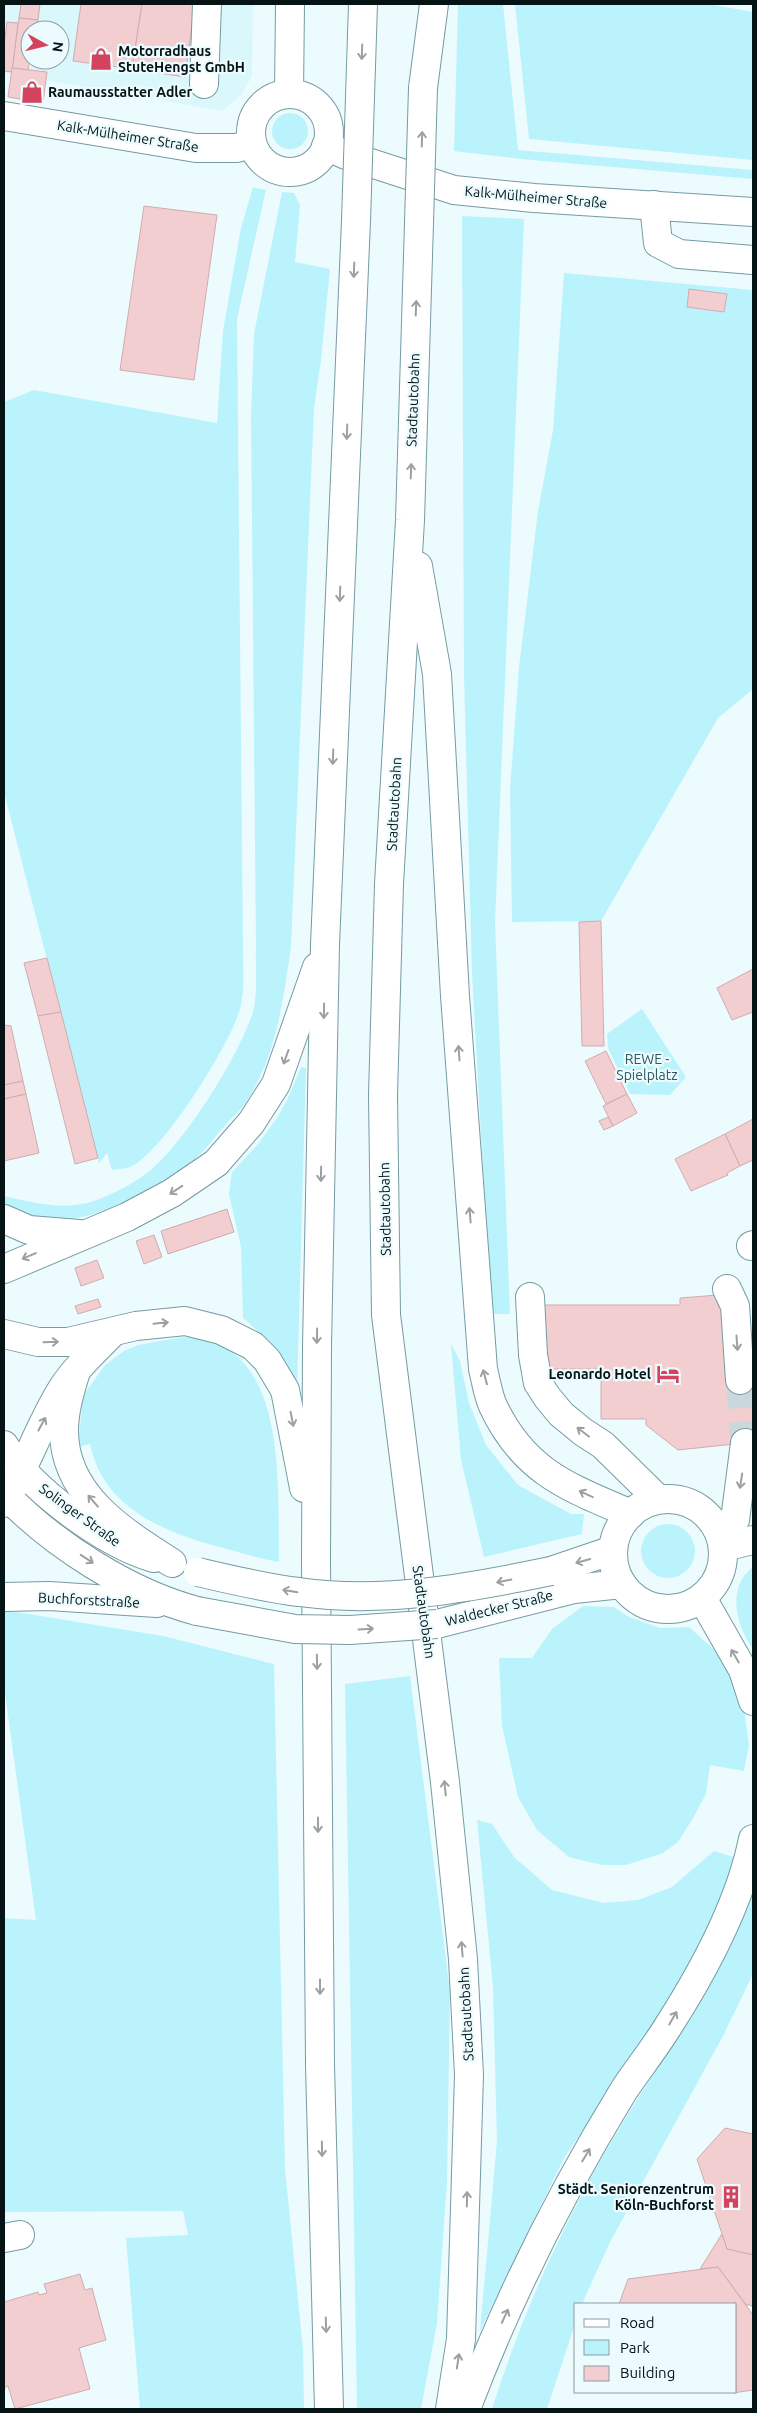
<svg xmlns="http://www.w3.org/2000/svg" width="757" height="2413" font-family="Ubuntu,sans-serif">
<style>
.built{fill:#daf7fc;fill-rule:evenodd}
.green{fill:#bbf3fc}
.building{fill:#f3ced0;stroke:#d0acae}
.lines{fill:none;stroke-linecap:round;stroke-linejoin:round}
.minor-tunnel{stroke:#c9d8db;stroke-width:28;stroke-dasharray:28 14;stroke-linecap:butt}
.minor-casing{stroke:#759ba1;stroke-width:30}
.highway-casing{stroke:#759ba1;stroke-width:30}
.minor{stroke:#fff;stroke-width:28}
.highway{stroke:#fff;stroke-width:28}
.minor-bridge-casing{stroke:#759ba1;stroke-width:30;stroke-linecap:butt}
.highway-bridge-casing{stroke:#759ba1;stroke-width:30;stroke-linecap:butt}
.minor-bridge{stroke:#fff;stroke-width:28}
.highway-bridge{stroke:#fff;stroke-width:28}
.oneway{stroke:#9ba1a1}
.labels{text-anchor:middle;dominant-baseline:central;stroke-width:4.5;stroke-linejoin:round;paint-order:stroke}
.poi-label{font-size:14px;font-weight:bold;fill:#051315;stroke:#ecfbfe;text-anchor:start}
.street-label{font-size:14px;fill:#051315;stroke:#ecfbfe}
.park-label{font-size:14px;fill:#2c5b61;stroke:#ecfbfe}
</style>
<rect width="100%" height="100%" fill="#ecfbfe"/>
<path class="built" d="M4 4H253L252 76 241 95 222 111 4 73ZM30 30H60V60H30Z"/>
<g class="green">
<path d="M458 4H503L518 150 753 170V179L531 160V157L530 160 454 151Z"/>
<path d="M515 4H709L753 12V160L529 139Z"/>
<circle cx="290" cy="131" r="18"/>
<path d="M253 187 266 190 237 319 243 949C243 968 245 991 240 1009 231 1043 162 1154 130 1167 125 1169 117 1169 112 1170L107 1153 99 1163 4 792V402L34 390 217 423 223 331 241 228Z"/>
<path d="M282 192 294 193 300 205 295 262 330 269 321 360 314 408 291 947C283 1000 277 1053 248 1099 243 1108 235 1115 228 1122 217 1134 207 1149 195 1159 159 1191 84 1228 35 1220 25 1218 14 1211 4 1206V1196C34 1203 63 1211 94 1201 113 1194 135 1183 151 1170 187 1138 234 1063 251 1018 259 997 255 972 256 950L251 413 254 334Z"/>
<path d="M462 216 524 219 495 923 510 1314H491L472 974 464 675Z"/>
<path d="M564 273 753 290V689L718 718 601 921 512 922 510 789 519 667 538 511 553 430Z"/>
<path d="M642 1009 686 1077 670 1095 630 1094 608 1048 607 1034Z"/>
<path d="M301 1067 306 1068 297 1389C281 1361 268 1338 243 1318L241 1247 229 1194 232 1172 258 1144 277 1118 288 1098Z"/>
<path d="M183 1337C291 1338 277 1489 279 1562 260 1559 242 1553 223 1548 166 1533 103 1509 90 1444L78 1447 83 1396 105 1365 124 1351 138 1345Z"/>
<path d="M451 1344 460 1361 469 1403 486 1445 518 1485 571 1514H584L582 1534 484 1557 461 1460Z"/>
<circle cx="668" cy="1551" r="27"/>
<path d="M753 1567V1649C736 1626 726 1587 753 1567Z"/>
<path d="M583 1606 614 1607 629 1617 660 1628 689 1627 720 1655 743 1703 749 1745 744 1771 710 1765 706 1794 693 1818 678 1842 663 1853 626 1865H602L569 1857 537 1830 518 1797 502 1726 499 1658H532L552 1629Z"/>
<path d="M4 1610 163 1636 274 1664 285 2168 303 2350 304 2409H140L126 2238 188 2235 183 2211 4 2212V1918L36 1920 4 1686Z"/>
<path d="M410 1676 450 1991 447 2182 437 2323 421 2409H357L345 1684Z"/>
<path d="M477 1820 492 1824 514 1857 552 1890 604 1903 638 1900 672 1887 714 1851 737 1858 708 1929 666 2008 564 2158 480 2331 497 2141 493 1987Z"/>
<path d="M753 1891V1974L723 2036 610 2242 582 2304H576V2321L547 2409H492C520 2320 558 2235 604 2154 655 2066 717 1986 753 1891Z"/>
</g>
<g class="building">
<path d="M21 4H40L38 20 19 18Z"/>
<path d="M81 4H142L132 69 73 61Z"/>
<path d="M142 4H195L185 77 132 69Z"/>
<path d="M19 18 38 20 37 30H30V60H32H30L28 70 12 68Z"/>
<path d="M7 22 18 23 12 72 4 71V45Z"/>
<path d="M12 68 47 72 43 103 8 97Z"/>
<path d="M144 206 217 215 194 380 120 370Z"/>
<path d="M689 289 727 294 724 312 687 307Z"/>
<path d="M601 921 604 1046H582L579 922Z"/>
<path d="M47 958 61 1012 38 1016 24 963Z"/>
<path d="M753 969V1012L732 1020 717 988Z"/>
<path d="M61 1012 98 1158 75 1164 38 1016Z"/>
<path d="M4 1025 11 1026 23 1081 4 1085Z"/>
<path d="M606 1051 627 1094 606 1104 585 1061Z"/>
<path d="M23 1081 26 1094 4 1099V1085Z"/>
<path d="M26 1094 39 1153 4 1161V1099Z"/>
<path d="M627 1094 637 1113 613 1126 603 1106Z"/>
<path d="M608 1117 613 1126 604 1130 599 1121Z"/>
<path d="M753 1119V1160L740 1166 725 1134Z"/>
<path d="M725 1134 740 1166 727 1173 728 1175 691 1191 675 1159Z"/>
<path d="M227 1209 234 1232 168 1254 161 1231Z"/>
<path d="M154 1235 162 1257 144 1264 136 1241Z"/>
<path d="M97 1260 104 1278 81 1286 75 1268Z"/>
<path d="M718 1295 750 1379 753 1408V1442L678 1450 646 1425V1419H601V1369H543V1305H680V1298Z"/>
<path d="M98 1299 101 1307 78 1314 75 1306Z"/>
<path d="M725 2128 753 2134V2255L727 2249 697 2159Z"/>
<path d="M722 2234 727 2249 753 2255V2307L748 2304 747 2306 718 2267 700 2269Z"/>
<path d="M718 2267 753 2315V2390L733 2393 732 2392H736V2304H619L628 2279Z"/>
<path d="M80 2274 85 2290 92 2288 106 2340 79 2348 90 2389 15 2409 8 2386 4 2388V2302L38 2292 39 2295 47 2293 44 2284Z"/>
</g>
<g class="lines">
<path class="minor-tunnel" d="M740 1380 745 1443"/>
<defs>
<g id="minor">
<path d="M204 84 207 4"/>
<path d="M289 94 290 4"/>
<circle cx="290" cy="133" r="39"/>
<path d="M4 116 196 148H237L252 143"/>
<path d="M326 146 346 155 454 190 534 198 753 212"/>
<path d="M654 205 658 243 679 254 753 260"/>
<path d="M751 1246 753 1245"/>
<path d="M727 1289 735 1306 740 1380"/>
<path d="M530 1297 533 1355 538 1383 547 1397 561 1414 583 1432 603 1445 658 1499"/>
<path d="M4 1445C30 1490 106 1544 154 1558"/>
<path d="M4 1493C52 1544 129 1593 197 1611"/>
<circle cx="668" cy="1554" r="55"/>
<path d="M735 1520 745 1443"/>
<path d="M723 1547 753 1540"/>
<path d="M551 1571 613 1550"/>
<path d="M4 1597 49 1596 157 1603"/>
<path d="M437 1624 574 1589 622 1584"/>
<path d="M4 2238 20 2235"/>
</g>
<g id="highway">
<path d="M423 88 434 4"/>
<path d="M419 223 410 520 389 884 383 1095 386 1315 445 1782 463 1959 469 2075 461 2339 450 2409"/>
<path d="M418 566 437 674 455 996 483 1369C486 1381 488 1395 493 1406 524 1472 568 1487 631 1514"/>
<path d="M4 1219 29 1230 79 1234"/>
<path d="M4 1269 127 1217 172 1193 216 1163 251 1123 276 1084 317 967"/>
<path d="M4 1334 38 1342H68L136 1326 185 1321 221 1330 253 1346 267 1360 285 1390 304 1488"/>
<path d="M76 1371C70 1391 64 1410 64 1431 64 1496 124 1532 172 1563"/>
<path d="M4 1503C26 1467 39 1426 62 1389 75 1368 96 1350 113 1332"/>
<path d="M702 1598 743 1670 753 1701"/>
<path d="M329 2409 320 2065 316 1561 317 1347 325 945 356 221"/>
<path d="M466 2409C508 2298 562 2191 624 2090 638 2069 654 2049 667 2028 703 1972 740 1904 753 1839"/>
</g>
</defs>
<use href="#minor" class="minor-casing"/>
<use href="#highway" class="highway-casing"/>
<use href="#minor" class="minor"/>
<use href="#highway" class="highway"/>
<defs>
<g id="minor-bridge">
<path d="M198 1572C232 1580 265 1588 299 1592 383 1604 469 1588 551 1571"/>
<path d="M197 1611 295 1629 350 1630 437 1624"/>
</g>
<g id="highway-bridge">
<path d="M356 221 363 4"/>
<path d="M419 223 423 88"/>
</g>
</defs>
<use href="#minor-bridge" class="minor-bridge-casing"/>
<use href="#highway-bridge" class="highway-bridge-casing"/>
<use href="#minor-bridge" class="minor-bridge"/>
<use href="#highway-bridge" class="highway-bridge"/>
</g>
<defs><path id="oneway-shaft" d="M-6 0H5M1.5-3L5.5 0L1.5 3" fill="none" stroke-width="1.6" stroke-linecap="round" stroke-linejoin="round" transform="scale(1.25)"/></defs>
<g class="oneway">
<use href="#oneway-shaft" transform="translate(362 52) rotate(92)"/>
<use href="#oneway-shaft" transform="translate(422 139) rotate(-88)"/>
<use href="#oneway-shaft" transform="translate(354 270) rotate(92)"/>
<use href="#oneway-shaft" transform="translate(416 308) rotate(-88)"/>
<use href="#oneway-shaft" transform="translate(347 432) rotate(92)"/>
<use href="#oneway-shaft" transform="translate(411 471) rotate(-88)"/>
<use href="#oneway-shaft" transform="translate(340 594) rotate(92)"/>
<use href="#oneway-shaft" transform="translate(333 757) rotate(92)"/>
<use href="#oneway-shaft" transform="translate(324 1011) rotate(91)"/>
<use href="#oneway-shaft" transform="translate(459 1053) rotate(-94)"/>
<use href="#oneway-shaft" transform="translate(286 1057) rotate(110)"/>
<use href="#oneway-shaft" transform="translate(321 1174) rotate(91)"/>
<use href="#oneway-shaft" transform="translate(176 1190) rotate(147)"/>
<use href="#oneway-shaft" transform="translate(470 1215) rotate(-95)"/>
<use href="#oneway-shaft" transform="translate(29 1256) rotate(157)"/>
<use href="#oneway-shaft" transform="translate(161 1323) rotate(-6)"/>
<use href="#oneway-shaft" transform="translate(317 1336) rotate(91)"/>
<use href="#oneway-shaft" transform="translate(51 1342) rotate(-2)"/>
<use href="#oneway-shaft" transform="translate(737 1343) rotate(86)"/>
<use href="#oneway-shaft" transform="translate(485 1377) rotate(-105)"/>
<use href="#oneway-shaft" transform="translate(292 1419) rotate(79)"/>
<use href="#oneway-shaft" transform="translate(42 1424) rotate(-61)"/>
<use href="#oneway-shaft" transform="translate(583 1432) rotate(-143)"/>
<use href="#oneway-shaft" transform="translate(741 1481) rotate(99)"/>
<use href="#oneway-shaft" transform="translate(586 1494) rotate(-155)"/>
<use href="#oneway-shaft" transform="translate(93 1501) rotate(-131)"/>
<use href="#oneway-shaft" transform="translate(87 1559) rotate(33)"/>
<use href="#oneway-shaft" transform="translate(583 1561) rotate(164)"/>
<use href="#oneway-shaft" transform="translate(504 1581) rotate(168)"/>
<use href="#oneway-shaft" transform="translate(290 1591) rotate(-170)"/>
<use href="#oneway-shaft" transform="translate(366 1629) rotate(-3)"/>
<use href="#oneway-shaft" transform="translate(735 1656) rotate(-120)"/>
<use href="#oneway-shaft" transform="translate(317 1662) rotate(89)"/>
<use href="#oneway-shaft" transform="translate(445 1788) rotate(-96)"/>
<use href="#oneway-shaft" transform="translate(318 1825) rotate(90)"/>
<use href="#oneway-shaft" transform="translate(462 1949) rotate(-95)"/>
<use href="#oneway-shaft" transform="translate(320 1987) rotate(90)"/>
<use href="#oneway-shaft" transform="translate(673 2018) rotate(-60)"/>
<use href="#oneway-shaft" transform="translate(322 2149) rotate(89)"/>
<use href="#oneway-shaft" transform="translate(586 2155) rotate(-59)"/>
<use href="#oneway-shaft" transform="translate(467 2199) rotate(-89)"/>
<use href="#oneway-shaft" transform="translate(505 2316) rotate(-65)"/>
<use href="#oneway-shaft" transform="translate(326 2325) rotate(88)"/>
<use href="#oneway-shaft" transform="translate(458 2361) rotate(-81)"/>
</g>
<defs>
<symbol id="shop-bare" viewBox="-9 -9 18 18"><path d="M-5-2.5h2.3a2.7 3.5 0 0 1 5.4 0H5L5.5 6h-11ZM-1.5-2.5h3a1.5 2.3 0 0 0-3 0Z" fill="#d3435e" stroke="#ecfbfe" stroke-width="2.5" paint-order="stroke"/></symbol>
<symbol id="hotel-bare" viewBox="-9 -9 18 18"><path d="M-6-4.5h1.5V1H6V5H4.5V3h-9V5H-6ZM-4 0a1.8 1.8 0 1 1 3.6 0ZM.5 0V-2.5h3Q6-2.5 6 0Z" fill="#d3435e" stroke="#ecfbfe" stroke-width="2.5" paint-order="stroke"/></symbol>
<symbol id="building-bare" viewBox="-9 -9 18 18"><path d="M-4-6H4V6H1V3H-1V6H-4ZM-2.5-4.3h1.7v1.8h-1.7ZM.8-4.3h1.7v1.8H.8ZM-2.5-1h1.7V.8h-1.7ZM.8-1h1.7V.8H.8Z" fill="#d3435e" stroke="#ecfbfe" stroke-width="2.5" paint-order="stroke"/></symbol>
</defs>
<g fill-rule="evenodd">
<use href="#shop-bare" x="85" y="43" width="32" height="32"/>
<use href="#shop-bare" x="16" y="76" width="32" height="32"/>
<use href="#hotel-bare" x="652" y="1358" width="32" height="32"/>
<use href="#building-bare" x="715" y="2181" width="32" height="32"/>
</g>
<g class="labels">
<g class="poi-label">
<text x="118" y="51">Motorradhaus<tspan x="118" dy="16">StuteHengst GmbH</tspan></text>
<text x="48" y="92">Raumausstatter Adler</text>
<text x="651" y="1374" text-anchor="end">Leonardo Hotel</text>
<text x="714" y="2189" text-anchor="end">Städt. Seniorenzentrum<tspan x="714" dy="16">Köln-Buchforst</tspan></text>
</g>
<g class="street-label">
<text transform="translate(128 136) rotate(9)">Kalk-Mülheimer Straße</text>
<text transform="translate(536 197) rotate(5)">Kalk-Mülheimer Straße</text>
<text transform="translate(413 400) rotate(-88)">Stadtautobahn</text>
<text transform="translate(394 804) rotate(-87)">Stadtautobahn</text>
<text transform="translate(385 1209) rotate(-91)">Stadtautobahn</text>
<text transform="translate(80 1515) rotate(36)">Solinger Straße</text>
<text transform="translate(89 1600) rotate(3)">Buchforststraße</text>
<text transform="translate(499 1608) rotate(-14)">Waldecker Straße</text>
<text transform="translate(424 1612) rotate(82)">Stadtautobahn</text>
<text transform="translate(466 2014) rotate(-93)">Stadtautobahn</text>
</g>
<g class="park-label">
<text x="647" y="1059">REWE -<tspan x="647" dy="16">Spielplatz</tspan></text>
</g>
</g>
<rect width="757" height="2413" fill="none" stroke="#051315" stroke-width="10"/>
<rect x="574" y="2303" width="162" height="90" fill="#ecfbfe" stroke="#909ea1"/>
<rect x="584" y="2319" width="25" height="8" fill="#ffffff" stroke="#909ea1"/>
<text x="620" y="2328" font-size="15" fill="#051315">Road</text>
<rect x="584" y="2340" width="25" height="15" fill="#bbf3fc" stroke="#909ea1"/>
<text x="620" y="2353" font-size="15" fill="#051315">Park</text>
<rect x="584" y="2366" width="25" height="15" fill="#f3ced0" stroke="#909ea1"/>
<text x="620" y="2378" font-size="15" fill="#051315">Building</text>
<g transform="translate(45 45) rotate(98)"><circle r="24" fill="#ecfbfe" stroke="#909ea1"/>
<path d="M0-4L9 19L0 12L-9 19Z" fill="#d3435e"/>
<text y="-8" font-size="14" font-weight="bold" text-anchor="middle" fill="#051315">N</text>
</g>
</svg>
